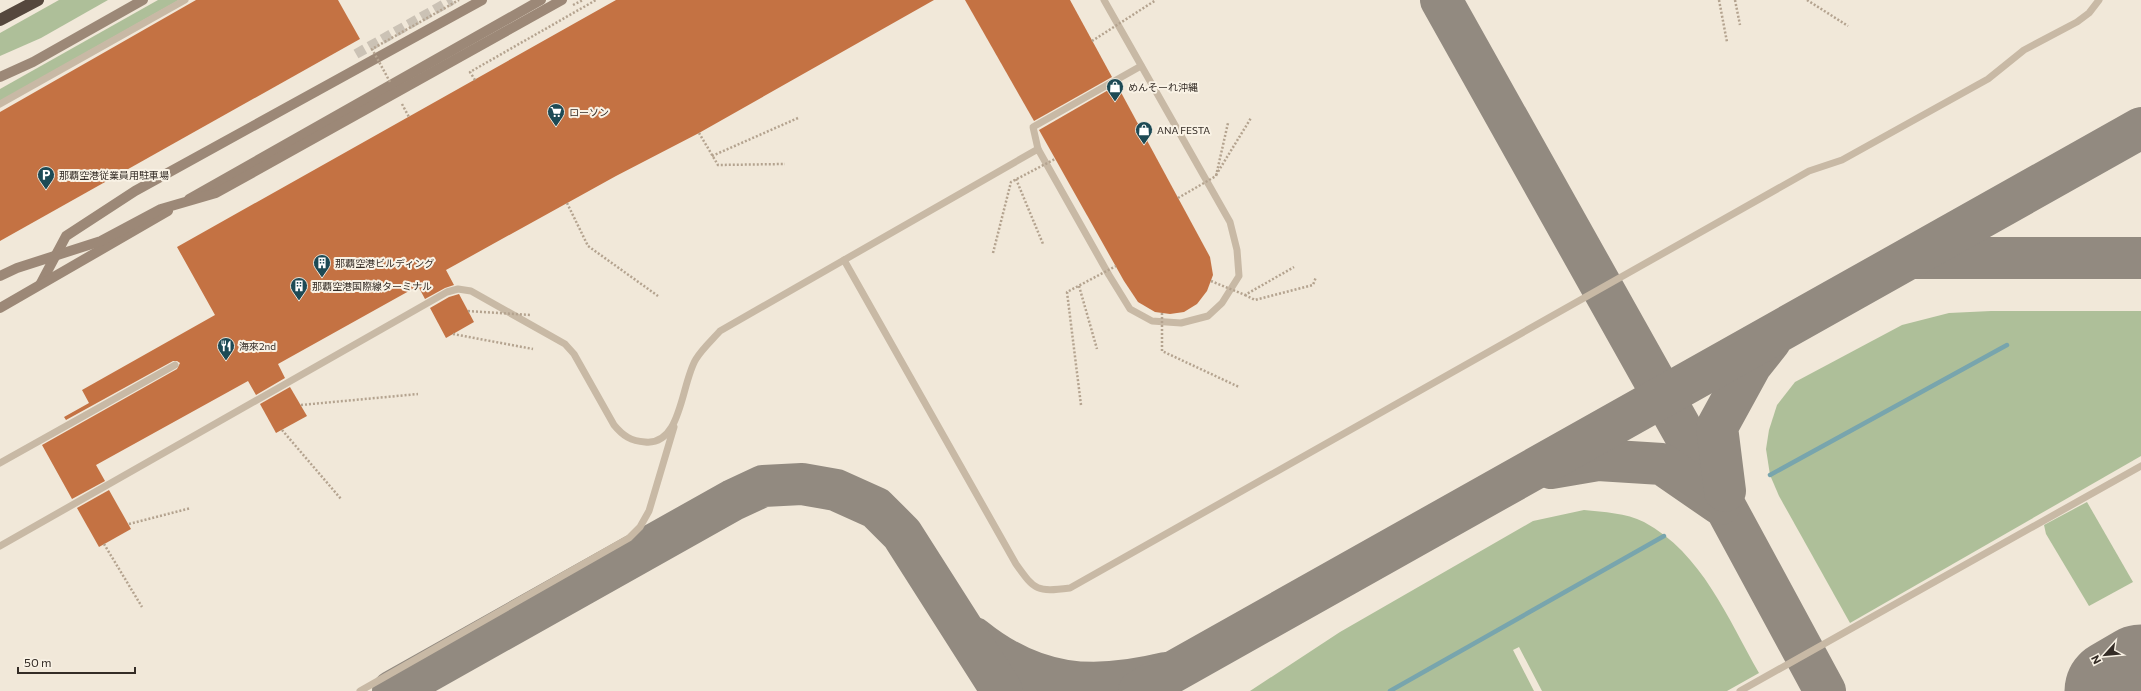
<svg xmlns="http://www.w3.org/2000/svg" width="2141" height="691" font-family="Commissioner,'Noto Sans JP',sans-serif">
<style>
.green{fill:#aebf99}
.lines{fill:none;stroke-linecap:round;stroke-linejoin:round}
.stream{stroke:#78a5ad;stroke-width:4.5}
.taxiway{stroke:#928a80;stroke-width:42}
.runway{stroke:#928a80;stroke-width:105}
.building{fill:#c47243}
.street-tunnel{stroke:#cbc2b5;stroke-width:10;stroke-dasharray:10 5;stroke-linecap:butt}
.path{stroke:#b4a38f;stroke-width:2.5;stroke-dasharray:2 2;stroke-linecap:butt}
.lane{stroke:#c8b9a5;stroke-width:7}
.secondary{stroke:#9c8877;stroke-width:10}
.highway{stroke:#55473d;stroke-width:12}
.path-bridge{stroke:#b4a38f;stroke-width:2.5;stroke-dasharray:2 2;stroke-linecap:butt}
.secondary-bridge{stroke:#9c8877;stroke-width:10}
.labels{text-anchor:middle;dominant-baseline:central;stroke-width:4;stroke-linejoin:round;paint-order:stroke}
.poi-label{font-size:10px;fill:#342c26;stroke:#f9f2e5;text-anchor:start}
</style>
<rect width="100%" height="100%" fill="#f1e8d9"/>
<g class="green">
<path d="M59 0H108L41 38 0 56V33Z"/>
<path d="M158 0H179L0 101V89Z"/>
<path d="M1991 311H2141V456L1850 623 1779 496 1770 475 1766 449 1769 430 1777 405 1795 382 1902 325 1949 313Z"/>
<path d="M2087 502 2133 582 2089 606 2046 534 2044 525Z"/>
<path d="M1584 510C1604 512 1626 513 1644 522 1702 553 1728 619 1759 673L1727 691H1542L1519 647 1513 650 1534 691H1250L1340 632 1533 521Z"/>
</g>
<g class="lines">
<g class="stream">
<path d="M1770 475 2007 345"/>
<path d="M1390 691 1664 536"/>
</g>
<g class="taxiway">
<path d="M1441 0 1727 510 1825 691"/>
<path d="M1914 258H2141"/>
<path d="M1551 468 1598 460 1662 464 1720 504"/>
<path d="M1725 491 1717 427 1751 365 1770 341"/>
<path d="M974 638C1035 687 1092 691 1166 673"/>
<path d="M393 691 733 500 763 486 802 484 836 490 876 508 902 534 1002 691"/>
<path d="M1139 691 2141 128"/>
</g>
<path class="runway" d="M2117 691 2141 677"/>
</g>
<g class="building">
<path d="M196 0H338L360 39 0 241V112Z"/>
<path d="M616 0H934L699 133 616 176 446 270 454 285 445 288 425 299 418 286 278 364 285 378 256 395 248 381 96 465 105 481 72 499 42 445 177 369 180 363 177 361H173L66 420 64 417 89 403 82 390 215 315 177 247Z"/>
<path d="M965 0H1070L1112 77 1034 121Z"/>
<path d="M1117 85 1210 257 1213 275 1207 291 1197 304 1184 312 1170 314 1155 312 1138 302 1124 281 1039 130Z"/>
<path d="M459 294 474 322 446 338 430 308 449 297Z"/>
<path d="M290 387 307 416 276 433 260 404Z"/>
<path d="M109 490 131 529 99 547 77 508Z"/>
</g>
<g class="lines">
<path class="street-tunnel" d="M356 54 452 0"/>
<g class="path">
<path d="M1719 0 1727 42"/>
<path d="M1735 0 1740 25"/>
<path d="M1807 0 1848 26"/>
<path d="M475 80 470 72 596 0"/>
<path d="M699 133 718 165 785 164"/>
<path d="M712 156 798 118"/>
<path d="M1216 175 1251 118"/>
<path d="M1016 179 1043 244"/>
<path d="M567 203 588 246 658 296"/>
<path d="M1079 286 1097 349"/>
<path d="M1245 295 1255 300 1313 285 1316 277"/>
<path d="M453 334 533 349"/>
<path d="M301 405 418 394"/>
<path d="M282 430 341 499"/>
<path d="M129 524 191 508"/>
<path d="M104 544 142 607"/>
</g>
<g class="lane">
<path d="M0 104 185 0"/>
<path d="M1038 149 1033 127 1141 66"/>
<path d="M844 260 1016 564C1035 591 1037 592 1070 588L1809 171 1842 160 1988 79 2024 50 2077 22 2089 13 2099 0"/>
<path d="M0 463 175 365"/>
<path d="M0 546 447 292 458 289 471 291 565 344 574 354 614 425C623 436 631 441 645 442 682 446 681 383 696 359 702 349 712 340 720 331L1038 149 1109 275 1130 309 1152 321 1181 323 1208 316 1222 303 1239 276 1237 250 1230 222 1104 0"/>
<path d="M360 691 629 538 640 527 649 511 674 427"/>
<path d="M1740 691 2141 466"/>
</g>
<g class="secondary">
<path d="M0 77 33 62 143 0"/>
<path d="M189 199 541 0"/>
<path d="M41 283 66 236 135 191 482 0"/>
<path d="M0 308 168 211"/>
</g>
<path class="highway" d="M0 20 38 0"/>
<g class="path-bridge">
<path d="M573 5 583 0"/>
<path d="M1092 41 1156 0"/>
<path d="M390 82 372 49 459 0"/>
<path d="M402 104 409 117"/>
<path d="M1178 198 1216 176 1228 123"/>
<path d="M993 253 1011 182 1055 159"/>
<path d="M1211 281 1245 295 1294 267"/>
<path d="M468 311 530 315"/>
<path d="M1162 313V351L1239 387"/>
<path d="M1081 405 1067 292 1116 266"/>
</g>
<path class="secondary-bridge" d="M0 276 17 268 101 241 161 209 216 193 562 0"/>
</g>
<defs>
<symbol id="shop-pin" viewBox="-11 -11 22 30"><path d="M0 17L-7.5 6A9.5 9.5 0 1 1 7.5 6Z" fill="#1d4a55" stroke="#f9f2e5"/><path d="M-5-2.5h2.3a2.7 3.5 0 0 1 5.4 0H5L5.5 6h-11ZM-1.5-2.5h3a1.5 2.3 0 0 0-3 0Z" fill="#fff"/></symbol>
<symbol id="supermarket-pin" viewBox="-11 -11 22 30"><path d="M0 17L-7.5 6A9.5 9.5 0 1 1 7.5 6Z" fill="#1d4a55" stroke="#f9f2e5"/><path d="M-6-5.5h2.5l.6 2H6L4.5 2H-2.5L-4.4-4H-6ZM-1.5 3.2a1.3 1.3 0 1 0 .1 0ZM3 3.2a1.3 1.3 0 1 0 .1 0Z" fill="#fff"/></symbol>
<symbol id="parking-pin" viewBox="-11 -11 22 30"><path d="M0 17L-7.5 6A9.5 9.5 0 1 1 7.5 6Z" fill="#1d4a55" stroke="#f9f2e5"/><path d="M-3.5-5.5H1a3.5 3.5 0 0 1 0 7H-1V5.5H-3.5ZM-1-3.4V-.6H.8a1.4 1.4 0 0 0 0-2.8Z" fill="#fff"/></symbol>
<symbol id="building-pin" viewBox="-11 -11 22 30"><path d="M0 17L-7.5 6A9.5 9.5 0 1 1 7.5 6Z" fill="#1d4a55" stroke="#f9f2e5"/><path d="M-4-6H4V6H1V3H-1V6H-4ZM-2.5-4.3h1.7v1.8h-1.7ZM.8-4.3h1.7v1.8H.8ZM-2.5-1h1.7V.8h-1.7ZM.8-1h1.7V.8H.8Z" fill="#fff"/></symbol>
<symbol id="restaurant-pin" viewBox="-11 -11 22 30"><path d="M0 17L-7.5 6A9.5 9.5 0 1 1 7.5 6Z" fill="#1d4a55" stroke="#f9f2e5"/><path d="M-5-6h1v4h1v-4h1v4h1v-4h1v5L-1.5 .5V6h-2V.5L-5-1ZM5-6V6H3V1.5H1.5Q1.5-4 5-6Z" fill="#fff"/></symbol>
</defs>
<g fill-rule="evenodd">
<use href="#shop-pin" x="1105" y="77" width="20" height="27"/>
<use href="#supermarket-pin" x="546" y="102" width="20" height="27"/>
<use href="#shop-pin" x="1134" y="120" width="20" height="27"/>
<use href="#parking-pin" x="36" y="165" width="20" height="27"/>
<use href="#building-pin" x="312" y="253" width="20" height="27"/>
<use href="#building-pin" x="289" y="276" width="20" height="27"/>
<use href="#restaurant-pin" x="216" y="336" width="20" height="27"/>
</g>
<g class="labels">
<g class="poi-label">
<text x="1128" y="87">めんそーれ沖縄</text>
<text x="569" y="112">ローソン</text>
<text x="1157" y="130">ANA FESTA</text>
<text x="59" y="175">那覇空港従業員用駐車場</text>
<text x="335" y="263">那覇空港ビルディング</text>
<text x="312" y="286">那覇空港国際線ターミナル</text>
<text x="239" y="346">海來2nd</text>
</g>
</g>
<g transform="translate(2105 655) rotate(243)" stroke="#f9f2e5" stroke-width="3" paint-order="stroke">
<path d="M0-3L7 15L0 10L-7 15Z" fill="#342c26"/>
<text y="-6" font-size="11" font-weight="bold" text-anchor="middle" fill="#342c26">N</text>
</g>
<path d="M18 667v6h117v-6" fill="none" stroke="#342c26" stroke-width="2"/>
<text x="24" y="667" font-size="12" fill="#342c26" stroke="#f9f2e5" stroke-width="3" paint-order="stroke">50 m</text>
</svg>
